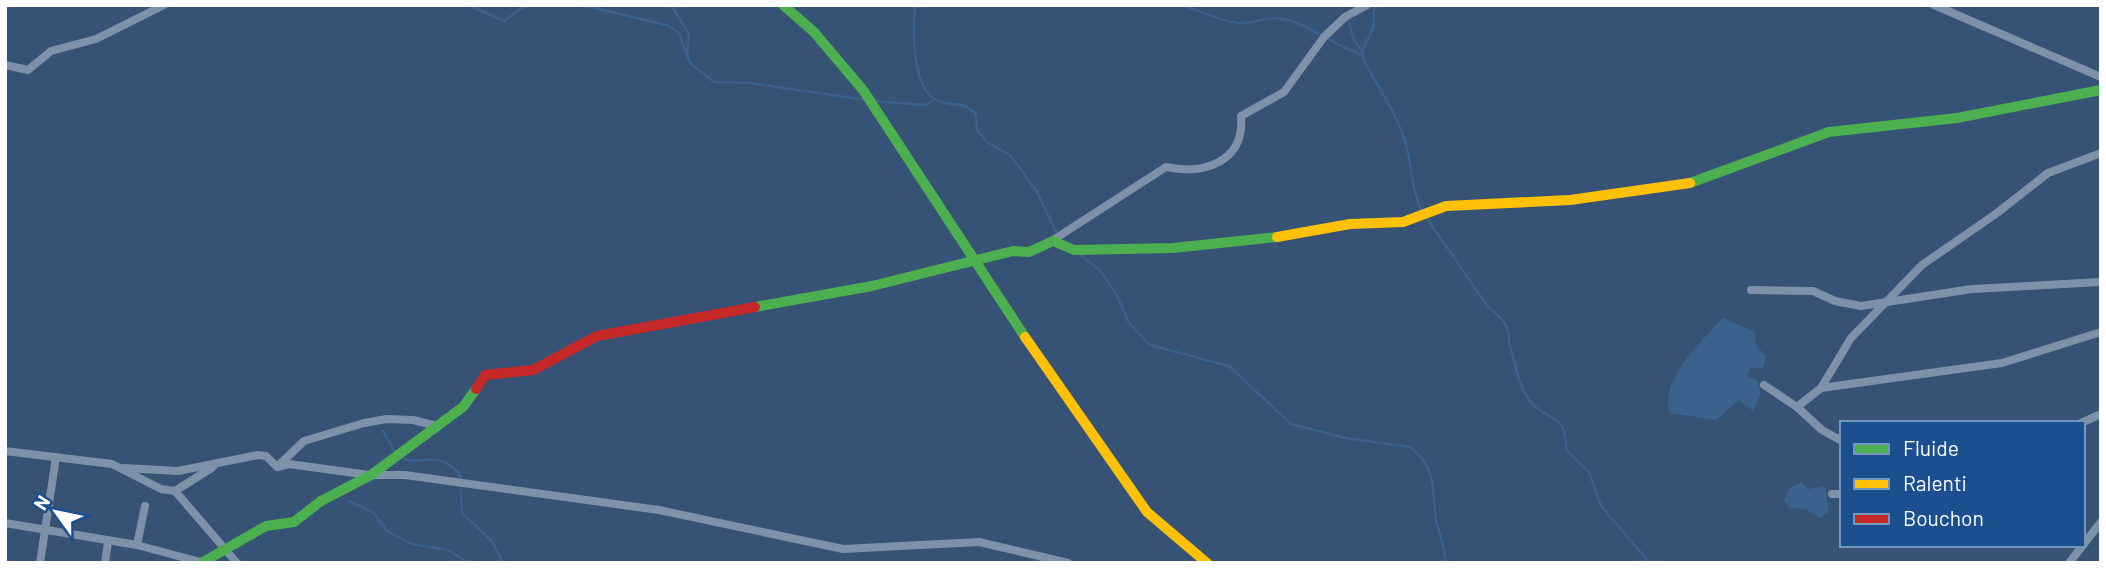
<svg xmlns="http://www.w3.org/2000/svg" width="2106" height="568" font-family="Barlow,sans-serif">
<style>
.water{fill:#3b618d}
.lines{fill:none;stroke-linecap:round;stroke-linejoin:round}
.stream{stroke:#3b618d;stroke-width:2.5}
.street{stroke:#7d92a8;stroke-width:8}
.fast{stroke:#4caf50;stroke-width:10}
.slow{stroke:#ffc107;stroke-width:10}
.jam{stroke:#c62828;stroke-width:10}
</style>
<rect width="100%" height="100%" fill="#365274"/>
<g class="water">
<path d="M1723 318 1755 332 1756 345 1766 356 1763 369 1751 367 1747 376 1757 380 1761 393 1753 411 1739 400 1716 420 1670 413C1659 379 1702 341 1723 318Z"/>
<path d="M1801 482 1808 489 1825 486 1829 512 1819 518 1806 509 1789 508 1784 500 1790 488Z"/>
</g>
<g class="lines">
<g class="stream">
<path d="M468 5 504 21 526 5"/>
<path d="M556 5H578"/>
<path d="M581 5 667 25 679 33 690 63 714 82 750 83 866 100"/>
<path d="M671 5 689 34 687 56"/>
<path d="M915 5C913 29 911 86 936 100 951 108 961 99 976 114L977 130 987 142 1010 155 1037 192 1058 236"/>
<path d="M1376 5C1371 13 1376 18 1373 27 1370 40 1361 45 1363 59 1378 87 1399 117 1407 148 1412 170 1412 191 1422 212"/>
<path d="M1188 7C1203 12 1223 22 1240 23 1257 23 1270 15 1288 20 1315 27 1334 46 1361 54"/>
<path d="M1348 19 1354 40 1362 51"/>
<path d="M872 101 925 105 934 100"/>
<path d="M1426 217 1488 307C1500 316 1510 325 1509 341 1514 359 1518 385 1529 400 1547 423 1568 412 1566 450L1589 472 1601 506 1650 563"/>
<path d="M1079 254 1100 270 1116 294 1129 323 1150 345 1229 366 1291 424 1345 438 1411 447C1438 472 1431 488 1436 519 1439 534 1445 547 1446 563"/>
<path d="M383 431 395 452"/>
<path d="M400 457C424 469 432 446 460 474L462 513 492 541 503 563"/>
<path d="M349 501 374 513 387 531 412 544 448 550 469 563"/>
</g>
<g class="street">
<path d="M1934 5 2101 77"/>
<path d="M5 65 28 70 51 51 96 39 164 5"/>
<path d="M1050 242 1166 167C1204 175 1245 162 1241 116L1284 92 1324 37 1345 17 1367 5"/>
<path d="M1751 290 1813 291 1835 301 1861 306 1972 289 2101 282"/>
<path d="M1764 385 1797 407 1821 388 2002 363 2101 332"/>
<path d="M1821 388 1851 338 1922 265 1997 213 2048 173 2101 153"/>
<path d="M1797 407 1822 430 1842 441"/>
<path d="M2081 423 2101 414"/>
<path d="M5 451 112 464 161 489 175 491 237 563"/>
<path d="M279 465 304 441 364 423 387 419 413 420 437 426"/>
<path d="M124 468 178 471 258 455 266 456 277 467 289 464 369 475H405L659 510 843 549 979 542 1068 563"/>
<path d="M175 491 213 467"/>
<path d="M1832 494H1842"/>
<path d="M5 523 137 545 204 563"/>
<path d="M137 545 145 506"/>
<path d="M40 563 56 457"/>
<path d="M105 563 108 542"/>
<path d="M2069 563 2101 522"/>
</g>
<g class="fast">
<path d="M783 5 814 32 863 90 1025 337"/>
<path d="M1690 183 1829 132 1957 118 2101 90"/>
<path d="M755 307 872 286 1013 251 1029 252 1053 241 1074 250 1173 248 1277 237"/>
<path d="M203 562 266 526 294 522 321 501 371 475 463 407 476 389"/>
</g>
<g class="slow">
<path d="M1277 237 1350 224 1403 222 1446 206 1570 200 1690 183"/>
<path d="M1025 337 1147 512 1207 563"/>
</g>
<path class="jam" d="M476 389 485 375 533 370 597 336 755 307"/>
</g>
<rect width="2106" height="568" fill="none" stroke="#ffffff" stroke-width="14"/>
<rect x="1840" y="421" width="245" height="126" fill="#1b4f8f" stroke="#7695bc" stroke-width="2"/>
<rect x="1854" y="444" width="35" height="10" fill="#4caf50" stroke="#7695bc" stroke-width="2"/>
<text x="1903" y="456" font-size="21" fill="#ffffff">Fluide</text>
<rect x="1854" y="479" width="35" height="10" fill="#ffc107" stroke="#7695bc" stroke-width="2"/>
<text x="1903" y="491" font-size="21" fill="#ffffff">Ralenti</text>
<rect x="1854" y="514" width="35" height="10" fill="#c62828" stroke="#7695bc" stroke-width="2"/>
<text x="1903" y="526" font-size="21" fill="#ffffff">Bouchon</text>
<g transform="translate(56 512) rotate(303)" stroke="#1b4f8f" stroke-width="5" paint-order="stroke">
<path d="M0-5L12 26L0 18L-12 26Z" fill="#ffffff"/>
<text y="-10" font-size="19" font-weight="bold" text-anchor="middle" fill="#ffffff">N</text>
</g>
</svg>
